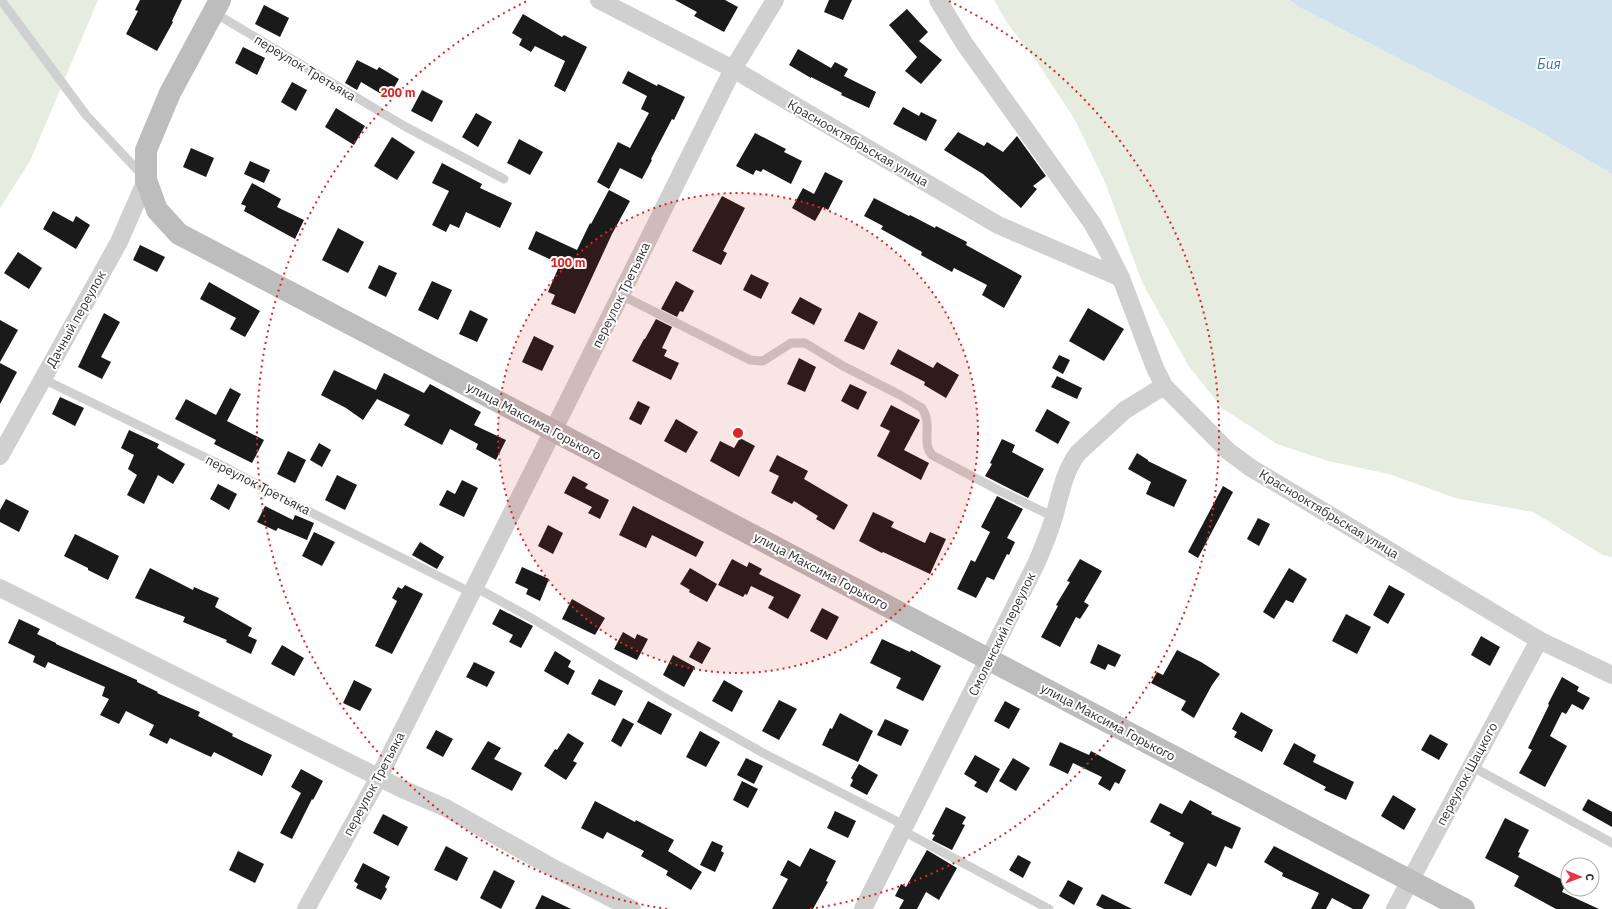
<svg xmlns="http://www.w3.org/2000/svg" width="1612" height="909" font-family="'IBM Plex Sans',sans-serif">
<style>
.green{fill:#e6ecdf}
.water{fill:#cfe2ee}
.building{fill:#1a1a1a}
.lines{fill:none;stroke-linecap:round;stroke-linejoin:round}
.service{stroke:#d0d0d0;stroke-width:9}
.minor{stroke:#d0d0d0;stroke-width:18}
.secondary{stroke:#bdbdbd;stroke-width:22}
.ring{fill:none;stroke:#d62828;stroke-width:2;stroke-dasharray:2 4}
.labels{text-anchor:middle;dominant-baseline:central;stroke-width:4;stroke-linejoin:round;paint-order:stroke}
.street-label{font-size:13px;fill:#333;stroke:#fff}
.water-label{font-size:14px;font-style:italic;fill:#3f7597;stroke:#fff}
.centre{fill:#d62828;stroke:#fff;stroke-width:2}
.ring-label{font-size:12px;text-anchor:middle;font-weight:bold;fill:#d62828;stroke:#fff;stroke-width:4;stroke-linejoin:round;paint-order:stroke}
</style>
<rect width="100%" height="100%" fill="#fff"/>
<g class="green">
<path d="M0 0H98L30 161 0 208Z"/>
<path d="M994 0H1290L1299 7 1530 126 1612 174V557L1603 555 1533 512 1455 498 1389 474 1328 461 1277 444 1222 408 1188 365 1142 282 1105 182 1075 120 1039 65 1008 24Z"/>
</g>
<path class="water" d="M1290 0H1612V174L1530 126 1299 7Z"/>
<g class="building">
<path d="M140 0H182L172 21 173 22 157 51 126 34 138 11 135 10Z"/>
<path d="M675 0H725L738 7 724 32 694 16 697 12Z"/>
<path d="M829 0H852L843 20 824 12Z"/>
<path d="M264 5 289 18 280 37 255 24Z"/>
<path d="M907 9 928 32 919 41 942 60 921 84 905 71 917 57 889 25Z"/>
<path d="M523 14 562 37 564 35 587 47 565 92 554 86 565 61 535 46 531 52 519 45 522 39 512 33Z"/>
<path d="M243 47 265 58 257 75 235 63Z"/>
<path d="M798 49 831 68 835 62 848 69 844 76 876 92 869 108 841 95 842 93 811 77V78L789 65Z"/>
<path d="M357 60 377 70 379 67 399 79 388 98 361 82 357 90 345 83Z"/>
<path d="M628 71 657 86 658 84 685 97 674 120 672 119 651 159 652 160 642 179 620 168 609 189 597 182 618 142 630 148 649 113 641 109 647 96 622 83Z"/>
<path d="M292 82 307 90 296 111 281 102Z"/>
<path d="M422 90 443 101 432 122 411 111Z"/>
<path d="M903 107 919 116 921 112 937 120 926 141 893 124Z"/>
<path d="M336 108 365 126 354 145 325 127Z"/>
<path d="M476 113 492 122 478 147 462 137Z"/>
<path d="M958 132 984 146 987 142 1003 152 1017 136 1046 176 1033 186 1037 189 1021 208 983 174 944 150Z"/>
<path d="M755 133 786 149 784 152 802 161 791 184 763 169 761 172 756 170 753 175 736 166Z"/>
<path d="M392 137 415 152 397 180 374 166Z"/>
<path d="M519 139 543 152 530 175 507 163Z"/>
<path d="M191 148 214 158 206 177 183 167Z"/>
<path d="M250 161 270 170 264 183 244 174Z"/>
<path d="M442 163 482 184 480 188 512 203 500 228 466 212 459 228 450 224 446 232 432 225 449 191 432 183Z"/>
<path d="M825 172 843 181 828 210 823 207 815 221 792 208 803 188 814 194Z"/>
<path d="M252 183 281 199 277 207 304 220 295 239 244 211 246 206 241 204Z"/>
<path d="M609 190 630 201 612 234 575 314 551 304 555 295 548 292 560 264 528 249 536 231 577 250 590 223 591 224Z"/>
<path d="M722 196 745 208 723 251 727 253 721 265 692 251Z"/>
<path d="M874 198 909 216 910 215 935 228 936 226 967 242 966 245 1022 276 1004 308 982 295 987 285 954 268 952 272 921 255 922 252 881 229 883 226 864 216Z"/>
<path d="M53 211 73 222 76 216 90 225 76 249 43 229Z"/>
<path d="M338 228 364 242 348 273 322 260Z"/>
<path d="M140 245 165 257 157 272 133 260Z"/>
<path d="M18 252 42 268 29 289 4 273Z"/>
<path d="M379 265 397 273 386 297 368 288Z"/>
<path d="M751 274 769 283 761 299 743 290Z"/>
<path d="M432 281 452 290 438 320 418 310Z"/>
<path d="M676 281 694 291 683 312 680 311 677 317 661 309Z"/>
<path d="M209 282 260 311 245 337 230 329 236 318 200 299Z"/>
<path d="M800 297 822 309 814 325 791 313Z"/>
<path d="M1088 308 1124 329 1104 361 1069 341Z"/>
<path d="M470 310 488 319 477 342 459 334Z"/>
<path d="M859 312 878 322 864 350 844 341Z"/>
<path d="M104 313 120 322 101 357 111 362 102 379 78 367Z"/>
<path d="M656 319 672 327 662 348 667 350 664 356 679 363 671 380 632 361 644 339H645Z"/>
<path d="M0 320 18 330 0 362Z"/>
<path d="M534 336 554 346 542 371 522 362Z"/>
<path d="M898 349 933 368 937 362 959 375 946 398 924 385 925 382 890 364Z"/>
<path d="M1059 355 1070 360 1063 374 1052 368Z"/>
<path d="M799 358 816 367 805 392 787 384Z"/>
<path d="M0 363 17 372 0 404Z"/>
<path d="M334 370 376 390 384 373 424 393 430 384 481 412 474 425 506 440 496 460 476 449 478 444 450 429 442 445 404 425 410 415 377 399 363 420 346 408 321 395Z"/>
<path d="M1057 376 1082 388 1077 399 1051 387Z"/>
<path d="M850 384 867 392 858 410 841 401Z"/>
<path d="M230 388 241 394 227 421 264 440 252 463 214 444 216 440 175 419 186 399 216 415Z"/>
<path d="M60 397 84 408 75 426 52 414Z"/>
<path d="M638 401 650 407 641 425 629 419Z"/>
<path d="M891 405 920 420 904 450 929 463 921 480 877 456 890 431 880 426Z"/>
<path d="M1047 409 1070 422 1058 444 1035 431Z"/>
<path d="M676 419 698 432 686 453 664 441Z"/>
<path d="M129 430 159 444 157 448 185 464 173 484 158 475 144 504 127 495 137 475 128 469 134 455 121 448Z"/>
<path d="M740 438 755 446 739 477 710 461 720 441 734 448Z"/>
<path d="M1002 439 1015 445 1012 452 1044 469 1028 498 985 476 992 464 990 463Z"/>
<path d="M319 443 331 450 322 467 310 460Z"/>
<path d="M288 451 306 460 295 483 277 474Z"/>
<path d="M1137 453 1148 460V461L1187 480 1174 507 1146 494 1151 482 1128 469Z"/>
<path d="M777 455 808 471 804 479 848 505 834 530 816 519 818 516 794 501 792 504 771 493 779 476 769 471Z"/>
<path d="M337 475 357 485 345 510 325 500Z"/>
<path d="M573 476 588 484 585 488 609 500 600 519 588 513 592 507 564 493Z"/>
<path d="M462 480 478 488 464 517 439 505 447 490 455 494Z"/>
<path d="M218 484 237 494 229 510 210 499Z"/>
<path d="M1223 486 1233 492 1198 558 1188 552Z"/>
<path d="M997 496 1023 509 1007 538 1015 542 1009 555 1007 554 994 580 987 577 976 598 957 589 971 560 975 562 990 532 981 527Z"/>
<path d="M6 499 29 511 19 532 0 522V510Z"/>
<path d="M265 506 293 520 295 515 314 523 307 540 278 528 276 531 257 522Z"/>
<path d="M633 506 704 542 696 557 652 535 646 548 619 535Z"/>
<path d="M873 512 894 522 891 527 925 543 930 532 946 539 930 574 883 552 882 553 859 541Z"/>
<path d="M1258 518 1270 524 1259 546 1247 539Z"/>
<path d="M548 525 563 533 553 554 538 546Z"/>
<path d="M314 532 335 542 322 566 302 556Z"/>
<path d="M75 534 119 556 108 580 88 570V568L64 556Z"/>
<path d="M420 542 444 557 437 569 412 555Z"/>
<path d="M732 559 747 567 749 562 762 569 759 574 801 595 788 619 768 608 774 597 751 586 747 595 745 594 743 597 718 585Z"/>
<path d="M1080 559 1102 571 1084 602 1089 605 1080 619 1076 617 1060 647 1041 637 1058 606 1056 605 1070 582 1067 581Z"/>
<path d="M522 567 549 579 540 601 526 594 528 589 515 583Z"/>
<path d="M150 568 193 590 194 587 219 598 215 607 252 628 248 636 257 640 251 654 226 642 227 640 183 622 185 617 135 598Z"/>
<path d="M690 568 717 584 707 602 689 592 690 590 680 584Z"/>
<path d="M1289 568 1307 579 1293 603 1286 600 1274 619 1263 612Z"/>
<path d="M405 585 423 594 392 654 375 646 397 601 392 598 398 587 402 589Z"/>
<path d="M1389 585 1405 594 1388 624 1373 615Z"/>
<path d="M572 599 605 618 595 635 562 619Z"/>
<path d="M822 608 839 617 827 640 810 631Z"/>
<path d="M500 609 533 626 521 648 509 642 513 635 492 624Z"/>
<path d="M1346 614 1371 627 1357 654 1332 641Z"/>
<path d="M19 619 40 629 37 634 56 643V644L137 680V682L158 692 157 693 200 712 198 716 233 734 232 736 272 755 262 776 214 752 211 757 170 738 167 744 149 735 154 725 126 711 119 724 100 715 109 699 102 696 105 687 48 662 45 668 33 662 35 656 8 643Z"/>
<path d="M623 632 635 639 637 634 648 639 637 660 614 649Z"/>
<path d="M1481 636 1500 647 1490 666 1471 655Z"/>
<path d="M882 639 910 652 911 650 941 666 923 701 896 688 901 678 870 663Z"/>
<path d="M698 641 711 648 702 664 689 657Z"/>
<path d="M1098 644 1121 655 1115 667 1108 664 1105 670 1090 663Z"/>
<path d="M282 645 304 658 294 676 271 664Z"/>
<path d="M1177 650 1201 662 1220 674 1212 685 1194 718 1181 710 1186 701 1151 683 1157 672 1163 675Z"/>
<path d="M555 651 571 661 568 667 575 671 568 685 544 671Z"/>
<path d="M673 655 695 667 684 687 663 675Z"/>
<path d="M474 662 495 672 487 687 466 677Z"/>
<path d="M1562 677 1579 687 1577 691 1590 698 1583 710 1572 704 1566 714 1562 712 1550 736 1567 746 1545 787 1519 773 1532 750 1528 748 1549 705 1548 704Z"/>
<path d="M599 679 623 691 615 706 591 694Z"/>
<path d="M354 680 372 689 360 711 343 703Z"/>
<path d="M724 680 743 691 732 712 712 701Z"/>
<path d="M779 700 797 709 779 740 762 731Z"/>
<path d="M648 701 672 714 661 735 637 722Z"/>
<path d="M1005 701 1020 709 1009 729 994 721Z"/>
<path d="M1241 712 1273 730 1262 752 1234 737 1237 732 1232 729Z"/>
<path d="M840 713 873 731 858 762 822 745 830 728 832 729Z"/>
<path d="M623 718 634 724 621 747 611 741Z"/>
<path d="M885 719 909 730 901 746 877 735Z"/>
<path d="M436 730 453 739 443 757 426 748Z"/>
<path d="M700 731 720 742 706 767 686 757Z"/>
<path d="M568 733 584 743 573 761 577 763 566 780 544 766 555 749 557 750Z"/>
<path d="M1430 734 1448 744 1439 760 1421 750Z"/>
<path d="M488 741 501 748 494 759 522 773 512 791 471 769Z"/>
<path d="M1060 742 1089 755 1091 751 1126 770 1119 784 1115 782 1110 791 1098 784 1102 777 1073 763 1068 774 1049 765Z"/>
<path d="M1294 743 1316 755 1313 762 1354 782 1346 800 1324 790 1326 787 1283 764Z"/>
<path d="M975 755 1000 769 987 793 974 786 977 782 964 774Z"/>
<path d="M746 758 763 766 754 784 737 775Z"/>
<path d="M1013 758 1030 768 1016 791 999 781Z"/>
<path d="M859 764 878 775 867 795 850 786 853 780 851 778Z"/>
<path d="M301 769 323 781 313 800 312 799 292 839 280 833 301 793 291 787Z"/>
<path d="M742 781 758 789 748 808 733 800Z"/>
<path d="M1393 795 1416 809 1404 830 1381 816Z"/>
<path d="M1588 799 1612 812V827L1582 810Z"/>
<path d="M1190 800 1212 812 1211 814 1241 828 1232 849 1225 846 1216 867 1208 863 1191 896 1164 883 1184 843 1169 835 1171 833 1150 822 1160 803 1182 814Z"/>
<path d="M595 801 635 822 636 820 674 840 668 851 702 872 691 890 666 875 668 871 641 856 644 851 607 832 603 839 581 828Z"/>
<path d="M946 807 966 817 962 824 965 825 952 850 932 840 935 835 932 834Z"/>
<path d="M835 811 856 821 848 838 827 828Z"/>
<path d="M383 814 408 827 398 846 373 833Z"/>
<path d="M1505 818 1529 830 1518 852 1520 853 1518 857 1567 882 1562 892 1599 909H1556L1514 886 1519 876 1485 858Z"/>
<path d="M712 841 723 846 721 851 724 853 715 872 700 865Z"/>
<path d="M446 846 468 858 457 881 434 870Z"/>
<path d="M1274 846 1370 895 1362 909H1353L1332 898 1326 909H1311L1319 893 1282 876 1283 873 1264 862Z"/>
<path d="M810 848 836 861 826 881 828 882 813 909H772L788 879 780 875 788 860 800 867Z"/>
<path d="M927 850 957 868 939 900 926 892 917 909H899L904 900 895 896 901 884 906 887Z"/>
<path d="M238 851 264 864 255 883 229 870Z"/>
<path d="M1018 855 1031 862 1023 878 1009 870Z"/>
<path d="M363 863 390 877 385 887 387 889 381 900 356 888 358 884 354 881Z"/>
<path d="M494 870 515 881 501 909 480 898Z"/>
<path d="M1068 880 1083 888 1074 905 1059 896Z"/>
<path d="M1102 894 1132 909H1104L1096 905Z"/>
<path d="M542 895 571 909H535Z"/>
</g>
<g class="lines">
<g class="service">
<path d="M1 0 86 115 143 176"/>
<path d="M213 12 406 127 504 179"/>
<path d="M621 295 750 360 763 361 791 343H805L843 366 900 395 922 408C925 413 927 418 927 424 928 435 924 446 932 455L998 490 1054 517"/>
<path d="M43 379 225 467 286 500 472 593"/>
<path d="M475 587 533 619 669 700 765 754 906 826"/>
<path d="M1471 766 1612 843"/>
<path d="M903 831 1049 909"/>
</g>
<g class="minor">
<path d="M599 0 733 69 998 225 1121 278"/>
<path d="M938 0 964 43 1092 223 1105 246 1121 278 1155 368 1164 386 1228 451 1251 468 1539 640 1612 675"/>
<path d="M0 456 119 242 146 180"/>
<path d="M0 588 400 788 446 808 557 870 632 909"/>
<path d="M306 909 379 777 553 431 733 69 775 0"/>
<path d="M863 909 1036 564C1043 548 1049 533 1054 517 1060 496 1064 471 1078 453L1125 410 1164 386"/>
<path d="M1395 909 1539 640"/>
</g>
<path class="secondary" d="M220 0 170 93 146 150V180L157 210 179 234 1464 909"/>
</g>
<circle cx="738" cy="433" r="240" fill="#d62828" fill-opacity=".12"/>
<g class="ring">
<circle cx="738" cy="433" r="240"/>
<path d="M667 909A481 481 0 0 1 527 1M949 1A481 481 0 0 1 809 909"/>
</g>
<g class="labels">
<g class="street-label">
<text transform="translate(305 68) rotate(31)">переулок Третьяка</text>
<text transform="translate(858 143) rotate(30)">Краснооктябрьская улица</text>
<text transform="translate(621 295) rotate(-64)">переулок Третьяка</text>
<text transform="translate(76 319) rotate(-61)">Дачный переулок</text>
<text transform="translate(534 421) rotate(28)">улица Максима Горького</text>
<text transform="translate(258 485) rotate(27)">переулок Третьяка</text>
<text transform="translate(1329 514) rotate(31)">Краснооктябрьская улица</text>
<text transform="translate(821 571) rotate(28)">улица Максима Горького</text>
<text transform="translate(1002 634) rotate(-64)">Смоленский переулок</text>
<text transform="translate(1108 722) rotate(28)">улица Максима Горького</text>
<text transform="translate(1467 774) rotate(-62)">переулок Шацкого</text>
<text transform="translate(374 784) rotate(-62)">переулок Третьяка</text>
</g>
<g class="water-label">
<text x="1549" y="64">Бия</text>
</g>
</g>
<circle cx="738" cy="433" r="6" class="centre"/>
<g class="ring-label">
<text x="398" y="97">200 m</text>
<text x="568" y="267">100 m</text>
</g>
<g transform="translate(1580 877) rotate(91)"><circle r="19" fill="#ffffff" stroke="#adadad"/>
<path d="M0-3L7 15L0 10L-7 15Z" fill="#e63946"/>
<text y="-6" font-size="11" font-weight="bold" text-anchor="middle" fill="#333333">С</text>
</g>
</svg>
